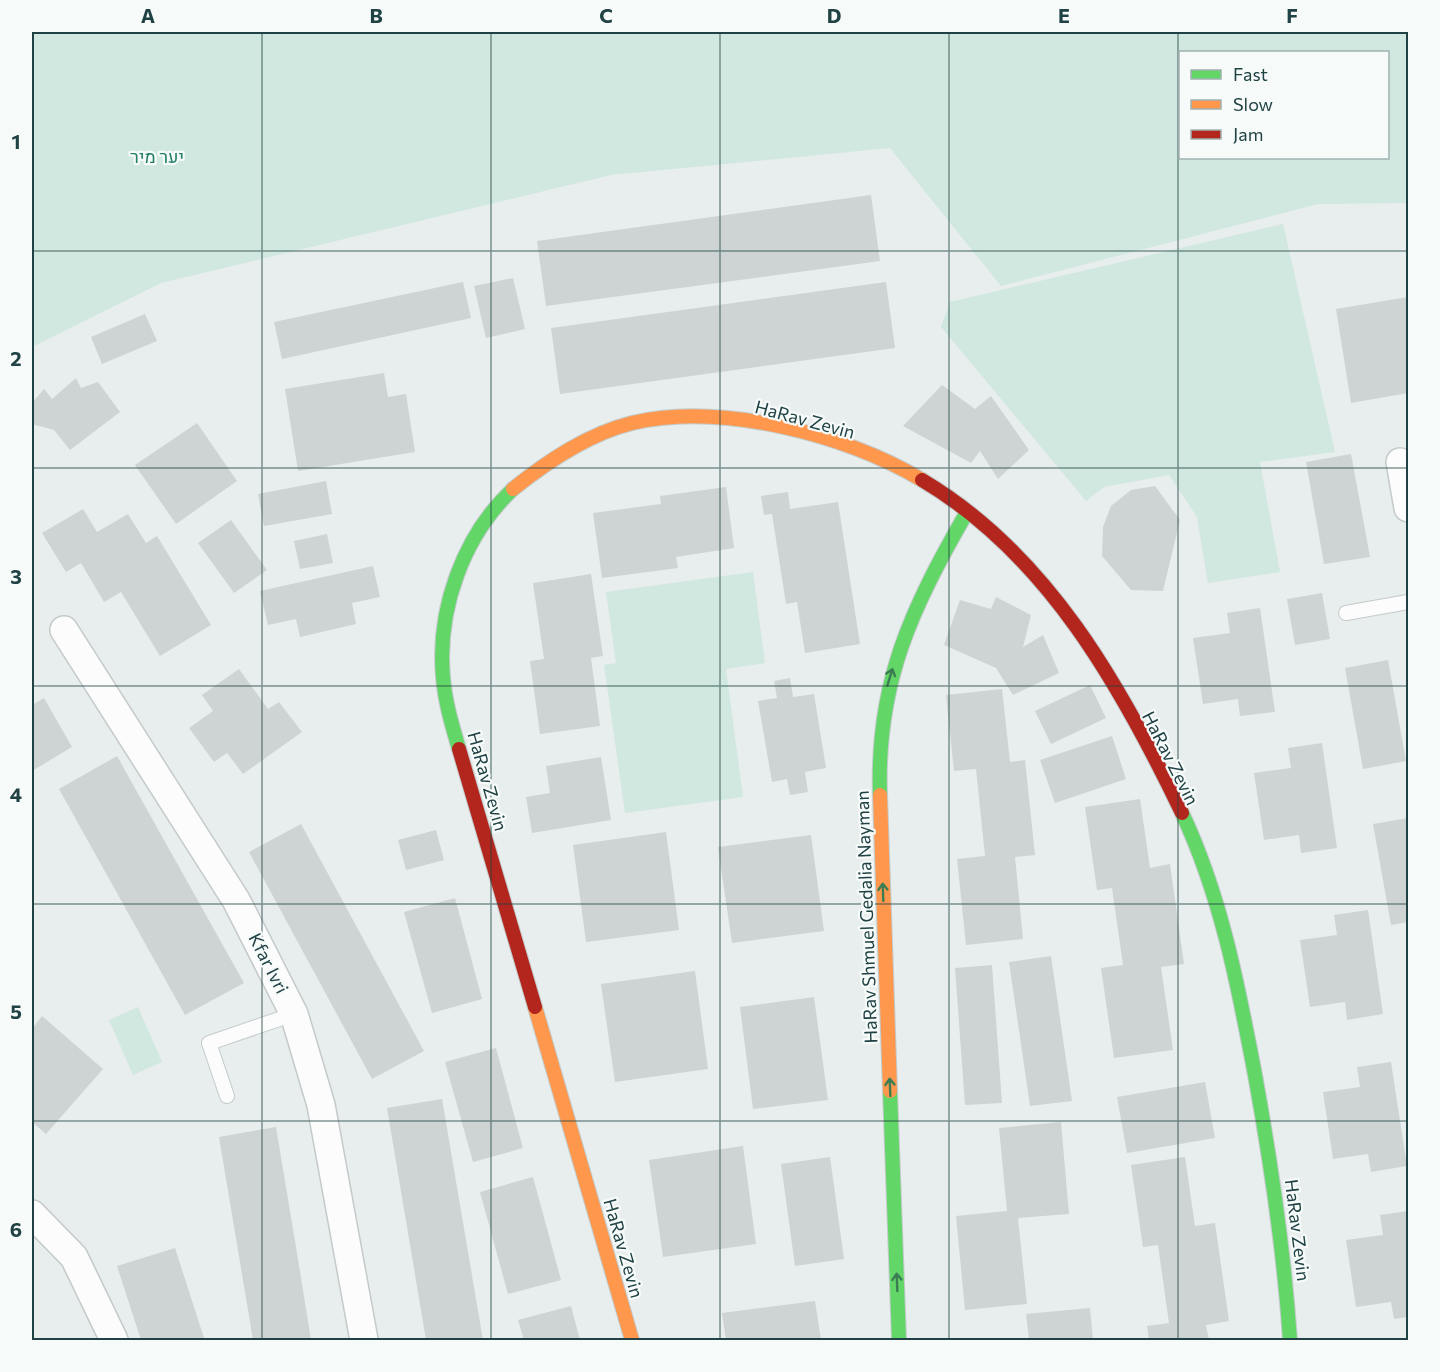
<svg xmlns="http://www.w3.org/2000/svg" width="1440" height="1372" font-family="Commissioner,Heebo,sans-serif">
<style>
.green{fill:#d0e8df;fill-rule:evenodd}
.building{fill:#ced4d4}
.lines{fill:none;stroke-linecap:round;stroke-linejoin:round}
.lane-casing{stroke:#c4caca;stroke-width:16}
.street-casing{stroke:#c4caca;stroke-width:30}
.fast-casing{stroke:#c3cbcb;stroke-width:16}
.slow-casing{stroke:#c3cbcb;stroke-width:16}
.jam-casing{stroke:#c3cbcb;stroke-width:16}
.lane{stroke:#fcfcfc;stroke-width:14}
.street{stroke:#fcfcfc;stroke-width:27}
.fast{stroke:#63d668;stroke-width:14}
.slow{stroke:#ff974d;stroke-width:14}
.jam{stroke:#b3261e;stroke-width:14}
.oneway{stroke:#3b7d52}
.grid{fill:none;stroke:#214244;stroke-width:1.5;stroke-opacity:0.55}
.labels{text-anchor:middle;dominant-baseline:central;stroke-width:4.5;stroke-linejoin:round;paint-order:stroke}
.park-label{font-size:18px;fill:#268067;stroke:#f6fbfa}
.street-label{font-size:18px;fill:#214244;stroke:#f6fbfa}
.neatline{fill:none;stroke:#214244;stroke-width:2}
.grid-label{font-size:20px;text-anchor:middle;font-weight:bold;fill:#214244}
</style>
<rect width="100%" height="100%" fill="#e8eded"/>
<g class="green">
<path d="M32 32H1408V203L1318 204 1001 286 890 148 611 175 161 283 32 347ZM1180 52H1388V158H1180Z"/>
<path d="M1283 224 1335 452 1260 462 1280 572 1208 583 1197 517 1169 475 1104 487 1086 501 941 327 950 302Z"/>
<path d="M753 572 765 663 726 669 743 797 625 813 604 665 616 663 606 592Z"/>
<path d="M138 1007 162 1062 133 1075 109 1020Z"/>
</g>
<g class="building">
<path d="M871 195 880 261 546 306 537 241Z"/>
<path d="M513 278 525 329 486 338 474 286Z"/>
<path d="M463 282 471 318 282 359 274 322Z"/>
<path d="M886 282 895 348 560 394 551 328Z"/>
<path d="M1408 297V393L1351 403 1336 309Z"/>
<path d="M145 314 157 341 102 364 91 337Z"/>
<path d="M384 373 388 397 406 394 415 452 298 471 285 389Z"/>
<path d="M76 378 81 388 98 382 120 412 70 450 54 430 32 424V403L44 389 52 399Z"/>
<path d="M942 385 975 409 991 396 1029 450 998 479 980 451 971 463 903 426Z"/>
<path d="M197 423 237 481 176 524 135 465Z"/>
<path d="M1351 454 1370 557 1324 564 1306 462Z"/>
<path d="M326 481 332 514 264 526 258 494Z"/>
<path d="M1155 486 1180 520 1163 591 1131 590 1102 556 1103 527 1111 506 1131 490Z"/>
<path d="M726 487 734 548 676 557 678 568 602 578 593 513 661 504 660 496Z"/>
<path d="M788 492 790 509 838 502 860 644 805 653 797 602 786 604 772 514 764 515 761 496Z"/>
<path d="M83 509 97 532 128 514 146 543 157 536 211 625 160 656 121 592 104 602 81 563 66 572 42 533Z"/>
<path d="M231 520 267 570 234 593 198 543Z"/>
<path d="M327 534 333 563 300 569 294 541Z"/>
<path d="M373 566 380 597 352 603 356 624 300 637 296 619 268 625 260 591Z"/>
<path d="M591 574 603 656 591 658 600 726 540 734 530 661 544 659 533 583Z"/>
<path d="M1322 593 1330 639 1295 645 1287 599Z"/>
<path d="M996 597 1031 615 1023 647 1043 635 1059 673 1013 695 996 668 944 645 960 600 991 609Z"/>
<path d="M1260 608 1275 712 1240 716 1238 699 1203 704 1193 638 1230 633 1227 613Z"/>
<path d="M1388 660 1406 761 1363 769 1345 668Z"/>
<path d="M239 669 268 709 279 702 302 732 243 774 227 753 214 762 189 728 213 711 202 695Z"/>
<path d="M790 678 793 697 814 694 826 768 805 772 808 792 790 795 787 779 772 782 758 701 777 698 774 681Z"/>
<path d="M1090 685 1106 718 1051 744 1035 711Z"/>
<path d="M1002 689 1010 762 1025 760 1035 855 1015 857 1023 939 966 945 957 859 985 856 976 769 954 771 946 695Z"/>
<path d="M44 698 72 747 32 771V705Z"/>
<path d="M1112 736 1126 779 1055 803 1040 760Z"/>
<path d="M1322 743 1337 848 1301 853 1299 835 1264 840 1254 773 1291 768 1288 748Z"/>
<path d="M117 756 244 983 185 1015 59 789Z"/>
<path d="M601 757 611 820 532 833 526 797 550 793 546 766Z"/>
<path d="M1140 799 1150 868 1170 864 1184 964 1161 967 1173 1050 1114 1058 1101 968 1123 965 1112 888 1097 890 1085 807Z"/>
<path d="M1408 818V922L1391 925 1373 824Z"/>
<path d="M301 824 424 1051 372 1079 249 852Z"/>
<path d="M436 830 444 860 406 870 398 840Z"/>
<path d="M666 832 679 930 586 942 573 845Z"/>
<path d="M811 835 824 931 732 943 718 847Z"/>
<path d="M455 898 482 999 432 1013 404 912Z"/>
<path d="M1368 910 1383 1014 1347 1020 1345 1002 1310 1007 1300 940 1337 935 1334 915Z"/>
<path d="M1051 956 1072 1101 1030 1106 1009 962Z"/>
<path d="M992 965 1002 1103 965 1105 955 968Z"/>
<path d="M695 971 708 1069 615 1082 601 984Z"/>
<path d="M814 997 828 1100 753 1109 740 1007Z"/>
<path d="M42 1016 103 1069 46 1134 32 1122V1029Z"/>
<path d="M496 1048 523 1148 473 1162 445 1062Z"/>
<path d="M1391 1062 1407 1166 1371 1172 1368 1154 1333 1159 1323 1092 1360 1087 1357 1067Z"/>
<path d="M1205 1082 1215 1138 1127 1153 1117 1097Z"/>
<path d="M442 1099 483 1340H426L387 1108Z"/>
<path d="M1061 1122 1069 1214 1018 1218 1027 1304 965 1310 956 1216 1007 1211 999 1128Z"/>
<path d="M276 1127 298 1259 311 1340H253L219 1137Z"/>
<path d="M743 1146 756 1244 663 1257 649 1160Z"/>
<path d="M830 1157 844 1259 795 1266 781 1164Z"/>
<path d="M1185 1157 1195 1226 1215 1223 1229 1321 1206 1325 1209 1340H1149L1147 1326 1169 1323 1158 1245 1143 1247 1131 1165Z"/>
<path d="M533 1177 561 1280 508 1294 480 1192Z"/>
<path d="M1408 1211V1317L1394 1319 1391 1302 1356 1307 1346 1240 1383 1235 1380 1215Z"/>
<path d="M175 1248 204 1338 196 1340H141L117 1266Z"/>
<path d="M815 1301 821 1340H726L722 1313Z"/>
<path d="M571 1306 580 1340H524L518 1320Z"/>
<path d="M1090 1308 1093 1340H1029L1026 1314Z"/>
</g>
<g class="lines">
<defs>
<g id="lane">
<path d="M1346 613 1408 602"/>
<path d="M227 1096 209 1043 294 1014"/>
</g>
<g id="street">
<path d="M1400 462 1408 508"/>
<path d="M64 630 236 900 294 1014 321 1105 364 1340"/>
<path d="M32 1214 74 1257 114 1340"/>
</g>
<g id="fast">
<path d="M459 749C452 725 445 702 443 677 437 609 463 536 513 489"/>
<path d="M880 795C876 682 912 608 967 512"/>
<path d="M1182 813C1221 896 1238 985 1255 1075 1271 1163 1284 1251 1290 1340"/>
<path d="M890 1091 899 1340"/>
</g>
<g id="slow">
<path d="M513 489C548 461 588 434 632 423 719 402 846 434 922 480"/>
<path d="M880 795 890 1091"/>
<path d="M535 1007 632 1340"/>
</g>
<g id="jam">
<path d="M922 480C1047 554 1121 686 1182 813"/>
<path d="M459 749 535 1007"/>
</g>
</defs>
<use href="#lane" class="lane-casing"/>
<use href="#street" class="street-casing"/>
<use href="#fast" class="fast-casing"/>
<use href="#slow" class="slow-casing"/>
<use href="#jam" class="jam-casing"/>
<use href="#lane" class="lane"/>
<use href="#street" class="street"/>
<use href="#fast" class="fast"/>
<use href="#slow" class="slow"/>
<use href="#jam" class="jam"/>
</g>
<defs><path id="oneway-shaft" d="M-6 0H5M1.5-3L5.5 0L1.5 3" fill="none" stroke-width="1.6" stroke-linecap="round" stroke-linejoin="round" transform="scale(1.5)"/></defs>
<g class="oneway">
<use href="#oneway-shaft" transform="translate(890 677) rotate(-73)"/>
<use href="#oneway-shaft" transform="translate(883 892) rotate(-92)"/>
<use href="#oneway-shaft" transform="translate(890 1087) rotate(-92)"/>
<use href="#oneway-shaft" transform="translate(897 1282) rotate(-92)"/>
</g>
<path class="grid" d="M262 32V1340M491 32V1340M720 32V1340M949 32V1340M1178 32V1340M32 251H1408M32 468H1408M32 686H1408M32 904H1408M32 1121H1408"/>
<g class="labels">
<g class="park-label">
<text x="157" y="156">יער מיר</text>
</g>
<g class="street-label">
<text transform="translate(805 419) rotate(15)">HaRav Zevin</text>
<text transform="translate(1171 758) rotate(63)">HaRav Zevin</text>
<text transform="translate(488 781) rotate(74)">HaRav Zevin</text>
<text transform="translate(866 917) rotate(-92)">HaRav Shmuel Gedalia Nayman</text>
<text transform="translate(269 963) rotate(63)">Kfar Ivri</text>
<text transform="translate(1298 1230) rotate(83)">HaRav Zevin</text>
<text transform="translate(624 1248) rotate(74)">HaRav Zevin</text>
</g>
</g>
<rect width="1440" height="1372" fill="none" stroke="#f6fbfa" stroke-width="66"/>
<rect x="1179" y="51" width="210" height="108" fill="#f6fbfa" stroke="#a1b1b1" stroke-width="1.5"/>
<rect x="1191" y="70" width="30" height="9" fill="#63d668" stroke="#a1b1b1" stroke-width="1.5"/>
<text x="1233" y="81" font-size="18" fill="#214244">Fast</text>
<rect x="1191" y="100" width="30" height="9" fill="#ff974d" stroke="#a1b1b1" stroke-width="1.5"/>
<text x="1233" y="111" font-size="18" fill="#214244">Slow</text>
<rect x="1191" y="130" width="30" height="9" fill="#b3261e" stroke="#a1b1b1" stroke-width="1.5"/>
<text x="1233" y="141" font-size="18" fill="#214244">Jam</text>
<rect x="33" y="33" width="1374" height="1306" class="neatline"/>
<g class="grid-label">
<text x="148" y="23">A</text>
<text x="376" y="23">B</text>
<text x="606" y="23">C</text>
<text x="834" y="23">D</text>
<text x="1064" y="23">E</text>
<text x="1292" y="23">F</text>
<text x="16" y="149">1</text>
<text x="16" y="366">2</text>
<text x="16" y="584">3</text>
<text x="16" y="802">4</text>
<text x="16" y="1019">5</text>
<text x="16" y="1237">6</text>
</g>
</svg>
